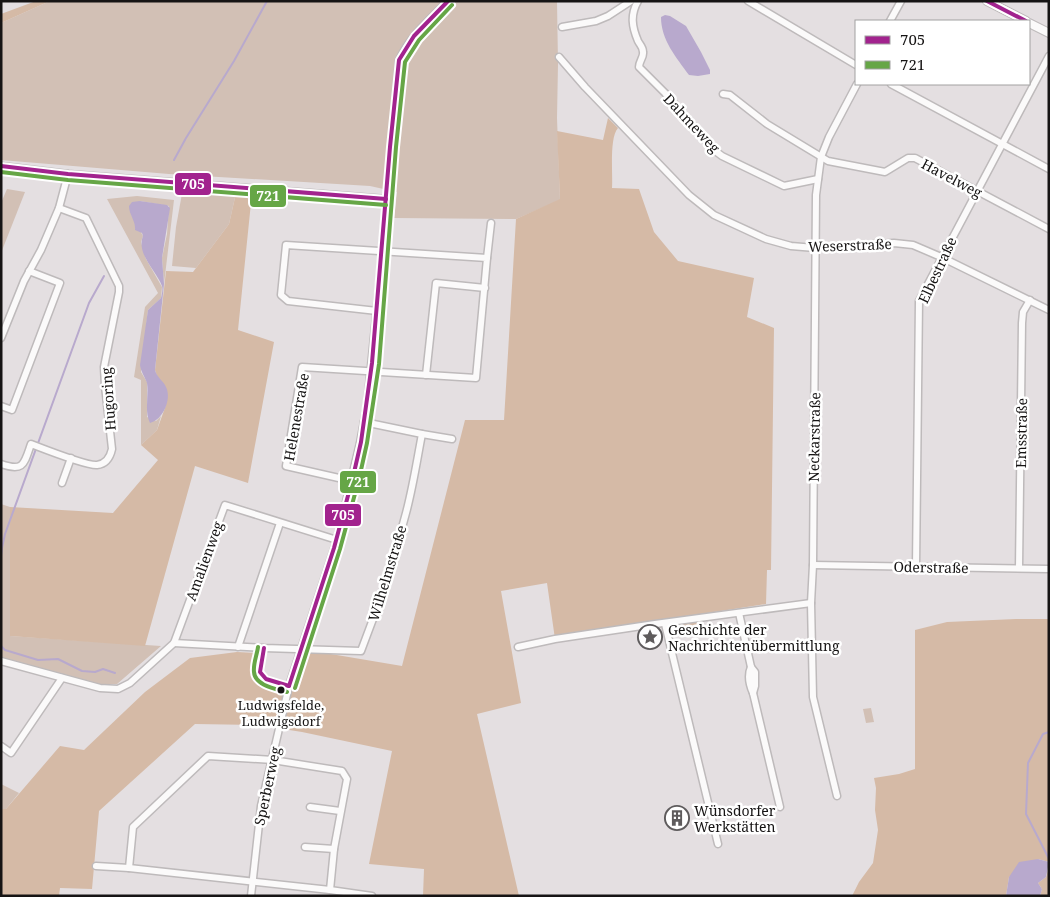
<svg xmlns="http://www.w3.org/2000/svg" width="1050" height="897" font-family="'Noto Serif',serif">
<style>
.green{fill:#d2c0b5}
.forest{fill:#d5baa6}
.water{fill:#b8a9cd}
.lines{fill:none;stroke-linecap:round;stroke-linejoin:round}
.stream{stroke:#b8a9cd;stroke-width:2}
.minor-casing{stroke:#bebabb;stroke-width:9}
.major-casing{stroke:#bebabb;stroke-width:10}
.minor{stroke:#fbfafa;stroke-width:6}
.major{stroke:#fbfafa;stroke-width:8}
.bus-1-casing{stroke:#fff;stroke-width:8}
.bus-2-casing{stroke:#fff;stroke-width:8}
.bus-1{stroke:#a2238e;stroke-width:4}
.bus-2{stroke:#66a646;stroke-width:4}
.bus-dot{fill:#161414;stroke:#fff;stroke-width:2}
.labels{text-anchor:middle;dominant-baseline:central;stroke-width:5;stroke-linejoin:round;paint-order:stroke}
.bus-label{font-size:13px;fill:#161414;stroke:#fff}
.street-label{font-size:14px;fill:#161414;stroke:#fff}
.poi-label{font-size:14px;fill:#161414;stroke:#fff;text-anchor:start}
.line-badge{stroke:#fff;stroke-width:2}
.badge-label{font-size:14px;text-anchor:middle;font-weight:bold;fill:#fff}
</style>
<rect width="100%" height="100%" fill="#e4dfe1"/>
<g class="green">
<path d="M50 1H557L558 64 557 118 560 200 516 219 394 218 397 192 370 186 169 174 1 160V23Z"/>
<path d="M183 188 236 193 229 224 196 268 172 266 176 227Z"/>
<path d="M7 189 25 192 1 253V203Z"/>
<path d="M137 196 174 200 164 284 162 258 167 234 169 206 140 201 131 214 143 236 141 242 146 259 162 287 161 298 148 310 141 372 147 382V417L156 421 161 416 157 430 141 445V380L134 377 145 307 158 293 107 199Z"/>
<path d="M1 504 10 507V636L161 646 117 684H96L4 658 1 661Z"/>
<path d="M871 708 874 722 866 723 863 709Z"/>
<path d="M1 784 19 793 6 809H1Z"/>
</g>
<g class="forest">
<path d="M36 1H50L1 23V14Z"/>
<path d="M608 118 618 128C609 138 613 174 612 188L639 189 654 232 678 261 754 278 747 317 774 328 771 570H767L766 604 702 614 703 624 671 628 628 627 555 639 547 583 501 591 521 703 477 714 519 896H423L424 869 369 864 392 751 302 732 258 725 195 724 99 811 92 889 60 888 59 896H1V809H6L60 746 84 750 145 692 190 658 237 652 258 653V682L290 689 301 649 402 666 465 420H504L516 219 560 199 557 131 603 140Z"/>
<path d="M236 193H252L238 330 274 342 248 483 195 466 145 646 10 636V507L113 513 158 460 141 445 157 430 166 405 155 370 166 271 193 272 229 224Z"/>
<path d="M1016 619H1049V862L1038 859 1009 877 1006 896H852L859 882 873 863 878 830 875 810 876 788 874 778 899 774 915 769V630L947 622Z"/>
<path d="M1049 868V896H1040L1042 889 1038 883 1046 877Z"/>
</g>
<g class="water">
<path d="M665 15 670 16 686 26 701 52 710 70V74L698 76 689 75C676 57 661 40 661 17Z"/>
<path d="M140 201 167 205 170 208 162 258 164 284 155 370C157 378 163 380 166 387 172 399 163 420 150 423 144 411 149 396 147 383 145 377 141 372 140 365L148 310 161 298C162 294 163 289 162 286 156 270 136 254 143 236L142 233 135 230C136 221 129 215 129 206L132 202Z"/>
<path d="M1038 859 1049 862 1046 877 1038 883 1042 889 1040 896H1006L1009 877 1019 862Z"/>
</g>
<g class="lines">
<g class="stream">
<path d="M174 160 186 138 234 61 267 1"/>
<path d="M1 556 2 548 5 534 89 303 104 276"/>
<path d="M1 646 5 650 38 660 58 659 82 671 95 672 103 669 115 673"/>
<path d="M1049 732 1043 734 1028 763 1026 814 1049 859"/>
</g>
<defs>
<g id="minor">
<path d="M638 1C630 15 632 27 638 41 640 45 643 47 643 52 644 57 639 61 639 67L665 93 714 150 722 156 784 186 818 179"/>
<path d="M748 1 856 65"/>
<path d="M890 21 901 1"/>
<path d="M562 27 596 21 608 16 631 1"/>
<path d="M559 57 585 87 689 195 714 215 766 239 791 246 815 248 894 243 913 245 941 257 1049 310"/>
<path d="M891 84 1049 169"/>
<path d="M723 94 730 95 767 124 828 161 885 172 908 158H915L1049 229"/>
<path d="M1 166 68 174 386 199"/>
<path d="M487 258 491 223"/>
<path d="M1 338 24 281 41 250 59 208 68 174"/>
<path d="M426 375 436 283 485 288"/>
<path d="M1 406 12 410 60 283 29 271"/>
<path d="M422 434 452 439"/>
<path d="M1 464C24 472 24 464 31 444 44 449 87 466 97 465 106 464 110 458 112 449L105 386 104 367 119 292V286L86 218 59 208"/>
<path d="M352 481 286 466 302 367 476 378 487 258 286 245 281 295 288 301 377 311"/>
<path d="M62 483 71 458"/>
<path d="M813 565 1049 569"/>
<path d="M916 567 919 301 1049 56"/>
<path d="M1019 568 1022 323 1023 312 1030 300"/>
<path d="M739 613 751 667 755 672V686L753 693"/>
<path d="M665 624 718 844"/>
<path d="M174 643 264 648 361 651C379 605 394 560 406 513 413 487 417 460 422 434L364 422"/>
<path d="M238 647 280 523"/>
<path d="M518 647 555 639 655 624 811 603"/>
<path d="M1 661 100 688 118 689 130 683 174 643 225 505 337 540"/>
<path d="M751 667C747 676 749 684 753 693L780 807"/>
<path d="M1 746 11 753 62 678"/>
<path d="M837 796 813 697 811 603 813 565 816 195 821 157 829 137 857 84"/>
<path d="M310 807 340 811"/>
<path d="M305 847 334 849"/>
<path d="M96 866 129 868 330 890 372 896"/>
<path d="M129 868 133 827 208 756 273 760 342 771 347 779 334 849 330 890"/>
<path d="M251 896 261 806 289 686 337 540 360 443 367 406 380 278 399 60C410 36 429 20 448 1"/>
</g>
<g id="major">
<path d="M987 1 1026 21"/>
<path d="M1029 23 1049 33"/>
</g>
</defs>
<use href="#minor" class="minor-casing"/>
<use href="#major" class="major-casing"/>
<use href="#minor" class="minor"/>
<use href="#major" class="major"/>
<defs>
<g id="bus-1">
<path d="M987 1 1026 21"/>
<path d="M1 166 68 174 386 199"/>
<path d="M264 648 260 672 266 679 289 686"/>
<path d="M289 686 334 548 353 477 361 442 372 363 390 147 399 60 414 36 448 1"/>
</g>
<g id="bus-2">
<path d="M1 172 68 180 386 205"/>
<path d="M258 647C257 655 253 664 254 672 255 686 277 689 287 692"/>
<path d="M295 688 340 549 359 479 367 443 379 364 396 147 405 62 419 40 452 5"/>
</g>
</defs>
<use href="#bus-1" class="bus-1-casing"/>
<use href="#bus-2" class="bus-2-casing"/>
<use href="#bus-1" class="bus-1"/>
<use href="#bus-2" class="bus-2"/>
</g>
<defs>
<symbol id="sight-ring" viewBox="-11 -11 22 22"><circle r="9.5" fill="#fff" stroke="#5e5b5c" stroke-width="1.5"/><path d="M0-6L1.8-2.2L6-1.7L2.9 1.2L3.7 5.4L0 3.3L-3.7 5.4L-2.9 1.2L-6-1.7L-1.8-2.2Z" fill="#5e5b5c"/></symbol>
<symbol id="building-ring" viewBox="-11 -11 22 22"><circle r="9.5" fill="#fff" stroke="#5e5b5c" stroke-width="1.5"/><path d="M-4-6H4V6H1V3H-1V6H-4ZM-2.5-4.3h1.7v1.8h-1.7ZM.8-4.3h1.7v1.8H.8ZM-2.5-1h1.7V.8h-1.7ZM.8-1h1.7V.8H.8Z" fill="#5e5b5c"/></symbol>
</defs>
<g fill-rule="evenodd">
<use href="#sight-ring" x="636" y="623" width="28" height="28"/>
<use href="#building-ring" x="663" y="804" width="28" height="28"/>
</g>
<circle class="bus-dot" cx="281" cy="690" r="4.5"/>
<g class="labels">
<g class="bus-label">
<text x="281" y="705">Ludwigsfelde,<tspan x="281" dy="16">Ludwigsdorf</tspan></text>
</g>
<g class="street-label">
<text transform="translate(692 123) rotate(47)">Dahmeweg</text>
<text transform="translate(952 178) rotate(28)">Havelweg</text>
<text transform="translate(850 245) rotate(-2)">Weserstraße</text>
<text transform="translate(937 270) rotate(-65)">Elbestraße</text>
<text transform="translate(108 399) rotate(-94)">Hugoring</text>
<text transform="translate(296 417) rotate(-80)">Helenestraße</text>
<text transform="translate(1021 433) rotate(-89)">Emsstraße</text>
<text transform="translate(814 437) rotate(-89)">Neckarstraße</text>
<text transform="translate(204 561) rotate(-70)">Amalienweg</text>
<text transform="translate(931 567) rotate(1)">Oderstraße</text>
<text transform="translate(387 573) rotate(-73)">Wilhelmstraße</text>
<text transform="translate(267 786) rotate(-78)">Sperberweg</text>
</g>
<g class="poi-label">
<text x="668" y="629">Geschichte der<tspan x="668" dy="16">Nachrichtenübermittlung</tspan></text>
<text x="694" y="810">Wünsdorfer<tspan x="694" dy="16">Werkstätten</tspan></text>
</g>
</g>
<g class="line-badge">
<rect x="174" y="172" width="38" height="24" rx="5" fill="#a2238e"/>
<rect x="249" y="184" width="38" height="24" rx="5" fill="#66a646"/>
<rect x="339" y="470" width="38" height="24" rx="5" fill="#66a646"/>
<rect x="324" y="503" width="38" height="24" rx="5" fill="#a2238e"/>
</g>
<g class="badge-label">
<text x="193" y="189">705</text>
<text x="268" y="201">721</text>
<text x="358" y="487">721</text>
<text x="343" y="520">705</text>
</g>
<rect width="1050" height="897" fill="none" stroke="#161414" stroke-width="5"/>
<rect x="855" y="20" width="175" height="65" fill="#ffffff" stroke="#a2a1a1"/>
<rect x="865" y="36" width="25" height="8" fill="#a2238e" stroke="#a2a1a1"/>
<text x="900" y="45" font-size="15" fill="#161414">705</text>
<rect x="865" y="61" width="25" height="8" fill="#66a646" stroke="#a2a1a1"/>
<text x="900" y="70" font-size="15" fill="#161414">721</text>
</svg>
